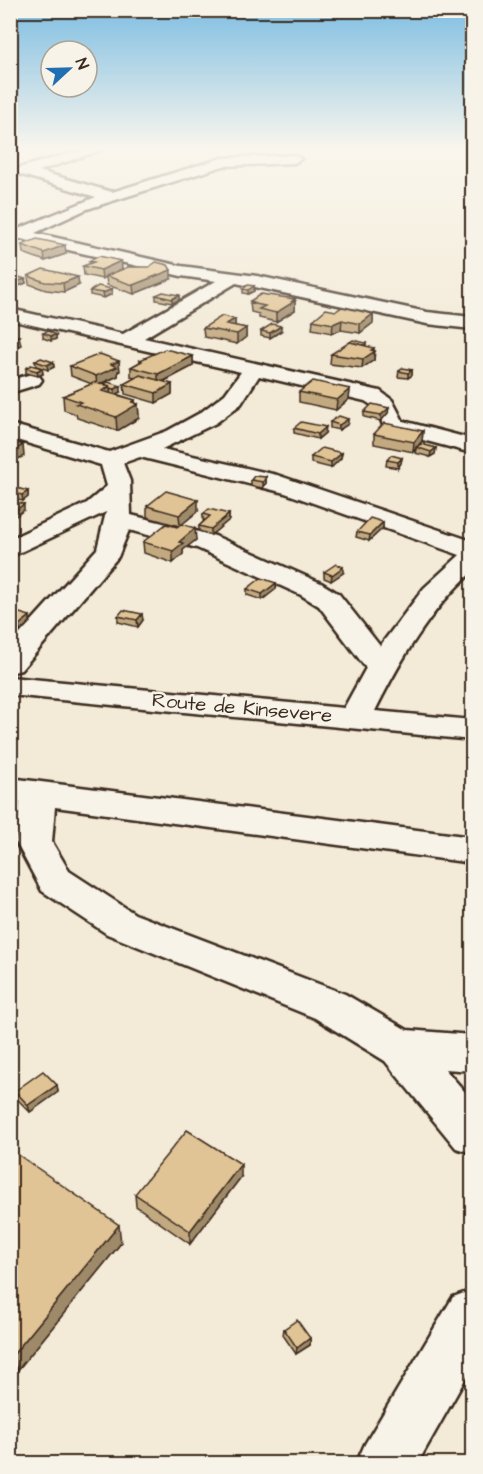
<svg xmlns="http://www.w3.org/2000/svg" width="483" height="1474" font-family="'Architects Daughter',sans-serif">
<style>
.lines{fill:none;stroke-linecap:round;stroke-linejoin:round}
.minor-casing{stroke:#3b2a1e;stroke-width:5}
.minor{fill:#f7f3e8;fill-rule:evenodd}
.wall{fill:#c2a980;stroke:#3b2a1e;stroke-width:1.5}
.shaded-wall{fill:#9e8968;stroke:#3b2a1e;stroke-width:1.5}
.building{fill:#e1c495;stroke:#3b2a1e;stroke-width:1.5}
.labels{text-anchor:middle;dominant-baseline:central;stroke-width:5;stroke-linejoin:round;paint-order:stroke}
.street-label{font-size:20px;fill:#3b2a1e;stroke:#f7f3e8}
</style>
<rect width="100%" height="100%" fill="#f3ead7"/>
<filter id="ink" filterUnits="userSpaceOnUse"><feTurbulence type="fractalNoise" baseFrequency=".0167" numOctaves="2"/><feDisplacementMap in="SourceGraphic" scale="12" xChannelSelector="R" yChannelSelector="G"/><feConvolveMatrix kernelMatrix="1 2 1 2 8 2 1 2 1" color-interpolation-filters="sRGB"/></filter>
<g filter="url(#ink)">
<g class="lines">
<defs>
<g id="minor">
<path d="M85 149H105L39 171 112 192 222 158 294 155 301 159 294 163 223 166 87 209 35 233 181 266 257 276 427 312 472 317V329L427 324 236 283 144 338 380 391 392 400 403 421 472 439V453L385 430 376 408 365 401 259 376 241 404 216 423 162 449 277 475 472 541V572C429 611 401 659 375 711L472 720V740L10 695V677L344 708 366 668 319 606 301 595 197 548 129 530 118 557 21 670 10 673V645L97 549 106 512 10 557V539L87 503 107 486 101 465 10 438V424L109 452 167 431 200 413 225 394 241 372 10 320V309L123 334 216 281 181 276 21 239 10 240V227L18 229 96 197 19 174 17 171 19 168ZM140 457 285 493 460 555 424 588 380 646 339 594 321 583 215 536 131 515 130 481 123 463Z"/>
<path d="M32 374 39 376 42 380 39 384 10 393V380Z"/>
<path d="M10 778 472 837V863L55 807 52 842 69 871 135 914 345 994 407 1030 472 1035V1071L445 1069 472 1100V1153L456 1148 385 1061 315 1018 107 934 42 891 16 842 20 802 10 801Z"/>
<path d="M472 1290V1367L417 1464H356L365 1444 453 1297Z"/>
</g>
</defs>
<use href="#minor" class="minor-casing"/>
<use href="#minor" class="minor"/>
</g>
<g class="wall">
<path d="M22 245 66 254 45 261 23 253Z"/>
<path d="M89 261H121L122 269 171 279 134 294 107 285 106 277 102 279 84 275 83 266 90 264Z"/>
<path d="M28 276 79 285 64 292 46 290 29 284Z"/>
<path d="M25 279 26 283 16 287 10 285V280Z"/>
<path d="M254 286V291L248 294 243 293V289Z"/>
<path d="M112 289V294L104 298 90 295V291Z"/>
<path d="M156 295H179V300L172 303 156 300Z"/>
<path d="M295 299V310L276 322 259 318V314L251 312 250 301Z"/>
<path d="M336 311 373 314V323L360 333 341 330 332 333 312 329 313 320Z"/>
<path d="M235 319V326L246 328V337L237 344 204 337 203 328Z"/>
<path d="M261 331H281L270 338 261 336Z"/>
<path d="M43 333 56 335V339L51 341 43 338Z"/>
<path d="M366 343V346L375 351 374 360 362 368 330 364 331 354Z"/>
<path d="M193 356V366L163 382 172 384V394L156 403 125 394 124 384 135 378 131 377V367L140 362V360Z"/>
<path d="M35 361 53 362 54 367 48 370 36 366Z"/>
<path d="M70 366 120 371H118V376L101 384 121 392 116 394 135 400V404H138L139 418 117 431 77 418 76 414 64 410 63 396 92 384 71 376Z"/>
<path d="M26 368H42L43 374 38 376 26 373Z"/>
<path d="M412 370V375L408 378 398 377 399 371Z"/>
<path d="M350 389 349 399 336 410 299 402V392Z"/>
<path d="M364 412 388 413 381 421 364 417Z"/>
<path d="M472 421V435L465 433 466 427Z"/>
<path d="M330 422 348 424 339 430 330 428Z"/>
<path d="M294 428 325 433 318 439 294 433Z"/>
<path d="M423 431 422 441 418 446 436 448 435 454 430 457 415 453 416 449 413 452 374 444V434Z"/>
<path d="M342 453 341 458 331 468 311 463V457Z"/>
<path d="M402 458 401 463 398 468 386 466 387 460Z"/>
<path d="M266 477V483L263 488 251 486V480Z"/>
<path d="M10 489 28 491V497L23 501 10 498Z"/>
<path d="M147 506 198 511 182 524 196 540 183 550V554L173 563 144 553 143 542 179 526 147 517Z"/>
<path d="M203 514H229V520L211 535 199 531V526L205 520H203Z"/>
<path d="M383 522V528L369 541 356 537 357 532Z"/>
<path d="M324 572 343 573 331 581 324 578Z"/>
<path d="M276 583V589L262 600 247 595V589Z"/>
<path d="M10 613 30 622 20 631 10 628Z"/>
<path d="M118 616 143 620 138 627 118 622Z"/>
<path d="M57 1085 58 1092 30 1112 16 1098 15 1091Z"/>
<path d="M10 1149 121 1243 17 1371 10 1366Z"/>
<path d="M241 1177 190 1244 136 1206 135 1194Z"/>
<path d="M284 1329 310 1338V1345L296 1354 283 1335Z"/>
</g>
<g class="shaded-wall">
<path d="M65 245 66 254 45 261 44 253Z"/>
<path d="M121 261 122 269 102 279 101 270Z"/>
<path d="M171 270V279L134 294 133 285Z"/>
<path d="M78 277 79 285 64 292 63 283Z"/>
<path d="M25 279 26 283 16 287V282Z"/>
<path d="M254 286V291L248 294V290Z"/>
<path d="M112 289V294L104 298 103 293Z"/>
<path d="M179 295V300L172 303V299Z"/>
<path d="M295 299V310L276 322V313Z"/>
<path d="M373 314V323L360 333V324Z"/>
<path d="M235 319V328L227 333 226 324Z"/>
<path d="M342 320 341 330 332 333 333 324Z"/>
<path d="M281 326V331L270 338V333Z"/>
<path d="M246 328V337L237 344V334Z"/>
<path d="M56 335V339L51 341V336Z"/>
<path d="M19 336 21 345 10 350V340Z"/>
<path d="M374 348V360L362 368 363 359Z"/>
<path d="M193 356V366L158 384V374Z"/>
<path d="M119 361 120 371H118V376L97 385 96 376 111 364Z"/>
<path d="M53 362 54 367 48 370 47 365Z"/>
<path d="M42 368 43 374 38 376 37 371Z"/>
<path d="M412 370V375L408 378V373Z"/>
<path d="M172 384V394L156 403V393Z"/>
<path d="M110 386 111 400 102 391Z"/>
<path d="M121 386V392L115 395V389Z"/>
<path d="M350 389 349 399 336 410 337 400Z"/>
<path d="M135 400 136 406 138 404 139 418 117 431 116 417 132 402Z"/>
<path d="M389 408 388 413 381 421V415Z"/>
<path d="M348 419V424L339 430V425Z"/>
<path d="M326 427 325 433 318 439V434Z"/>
<path d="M423 431 422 441 413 452 414 442Z"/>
<path d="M23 445 24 456 10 463V452Z"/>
<path d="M436 448 435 454 430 457 431 452Z"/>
<path d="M342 453 341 458 331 468V462Z"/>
<path d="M402 458 401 463 398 468V462Z"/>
<path d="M266 477V483L263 488V482Z"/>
<path d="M28 491V497L23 501 22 495Z"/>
<path d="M198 500V511L180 526 179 515Z"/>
<path d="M24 504V510L10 520V514Z"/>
<path d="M229 514V520L211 535V529Z"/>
<path d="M383 522V528L369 541 370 535Z"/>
<path d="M195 528 196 540 183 550V554L173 563V551L179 542Z"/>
<path d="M343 567V573L331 581 332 575Z"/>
<path d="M276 583V589L262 600V594Z"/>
<path d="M142 614 143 620 138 627 137 620Z"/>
<path d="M30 616V622L20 631 19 625Z"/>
<path d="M57 1085 58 1092 30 1112 28 1105Z"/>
<path d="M241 1164V1177L190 1244V1231Z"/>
<path d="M119 1225 121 1243 17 1371 13 1355Z"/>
<path d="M310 1338V1345L296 1354 297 1348Z"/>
</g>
<g class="building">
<path d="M37 239 65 245 44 253 22 245Z"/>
<path d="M99 256 121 261 101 270 83 266 94 262 89 261Z"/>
<path d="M156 262 168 265 171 270 133 285 106 276 128 267H149Z"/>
<path d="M43 269 78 277 63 283 45 282 28 276Z"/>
<path d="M19 277 25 279 16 282 10 281Z"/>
<path d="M248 285 254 286 248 290 243 289Z"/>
<path d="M98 286 112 289 103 293 90 291Z"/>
<path d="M163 292 179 295 172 299 156 295Z"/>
<path d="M261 294 295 299 292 301H295L276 313 259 309 265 306 251 303 254 302 250 301Z"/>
<path d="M342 307 373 314 360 324 342 320 333 324 313 320 326 309 336 311Z"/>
<path d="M222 316 235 319 226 324 246 328 237 334 203 328Z"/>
<path d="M272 324 281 326 270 333 261 331Z"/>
<path d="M48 331 56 335 51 336 43 333Z"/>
<path d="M10 334 19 336 10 340Z"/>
<path d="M353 340 366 343 363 345 350 342Z"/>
<path d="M350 342 374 348 371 350 375 351 363 359 331 354Z"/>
<path d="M165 349 193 356 158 374 131 367 142 361 140 360Z"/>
<path d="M100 354 119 361 111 364 117 367 96 376 70 366Z"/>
<path d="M41 358 53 362 47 365 35 361Z"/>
<path d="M31 365 42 368 37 371 26 368Z"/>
<path d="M403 368 412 370 408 373 399 371Z"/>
<path d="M140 375 172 384 156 393 124 384Z"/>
<path d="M313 381 350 389 337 400 299 392Z"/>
<path d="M96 382 110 386 102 391 135 400 132 402 138 404 116 417 76 404 81 402 63 396Z"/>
<path d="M108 382 121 386 115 389 110 388V386L104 384Z"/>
<path d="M372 404 389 408 381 415 364 412Z"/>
<path d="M339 416 348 419 339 425 330 422Z"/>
<path d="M472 421V429L466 427Z"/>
<path d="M301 422 326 427 318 434 294 428Z"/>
<path d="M384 423 423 431 414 442 374 434Z"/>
<path d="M10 441 23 445 10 452Z"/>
<path d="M421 444 436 448 431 452 416 447Z"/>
<path d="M322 448 342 453 331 462 311 457Z"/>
<path d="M391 455 402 458 398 462 387 460Z"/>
<path d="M254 476 266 477 263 482 251 480Z"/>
<path d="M13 487 28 491 22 495 10 492V489Z"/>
<path d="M166 491 198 500 179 515 147 506Z"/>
<path d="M10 501 24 504 10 514Z"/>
<path d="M209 509 229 514 211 529 199 526 210 516 203 514Z"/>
<path d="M370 518 383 522 370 535 357 532Z"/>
<path d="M166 524 177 527 181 524 195 528 179 542 183 543 173 551 143 542Z"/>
<path d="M336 564 343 567 332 575 324 572Z"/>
<path d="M261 578 276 583 262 594 247 589Z"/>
<path d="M123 610 142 614 137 620 118 616Z"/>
<path d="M13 611 30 616 19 625 10 622V613Z"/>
<path d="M43 1071 57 1085 28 1105 15 1091Z"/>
<path d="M187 1130 241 1164 190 1231 135 1194Z"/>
<path d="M10 1149 119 1225 13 1355 10 1353Z"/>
<path d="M297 1320 310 1338 297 1348 284 1329Z"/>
</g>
</g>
<linearGradient id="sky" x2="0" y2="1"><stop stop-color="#7cbde2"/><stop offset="0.42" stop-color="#faf6ed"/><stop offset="1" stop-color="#faf6ed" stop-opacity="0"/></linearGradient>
<rect width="483" height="355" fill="url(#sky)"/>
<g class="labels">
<g class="street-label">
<text transform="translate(242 708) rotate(5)">Route de Kinsevere</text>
</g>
</g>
<rect width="483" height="1474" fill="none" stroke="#f7f3e8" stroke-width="36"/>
<rect x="18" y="18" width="447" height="1438" fill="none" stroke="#3b2a1e" stroke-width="2" filter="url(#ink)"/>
<g transform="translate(69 69) rotate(68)"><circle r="28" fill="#f7f3e8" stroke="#aca397" stroke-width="1.5"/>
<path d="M0-4.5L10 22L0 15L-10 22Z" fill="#1f6fb2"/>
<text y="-9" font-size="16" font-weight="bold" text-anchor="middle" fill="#3b2a1e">N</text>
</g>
</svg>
